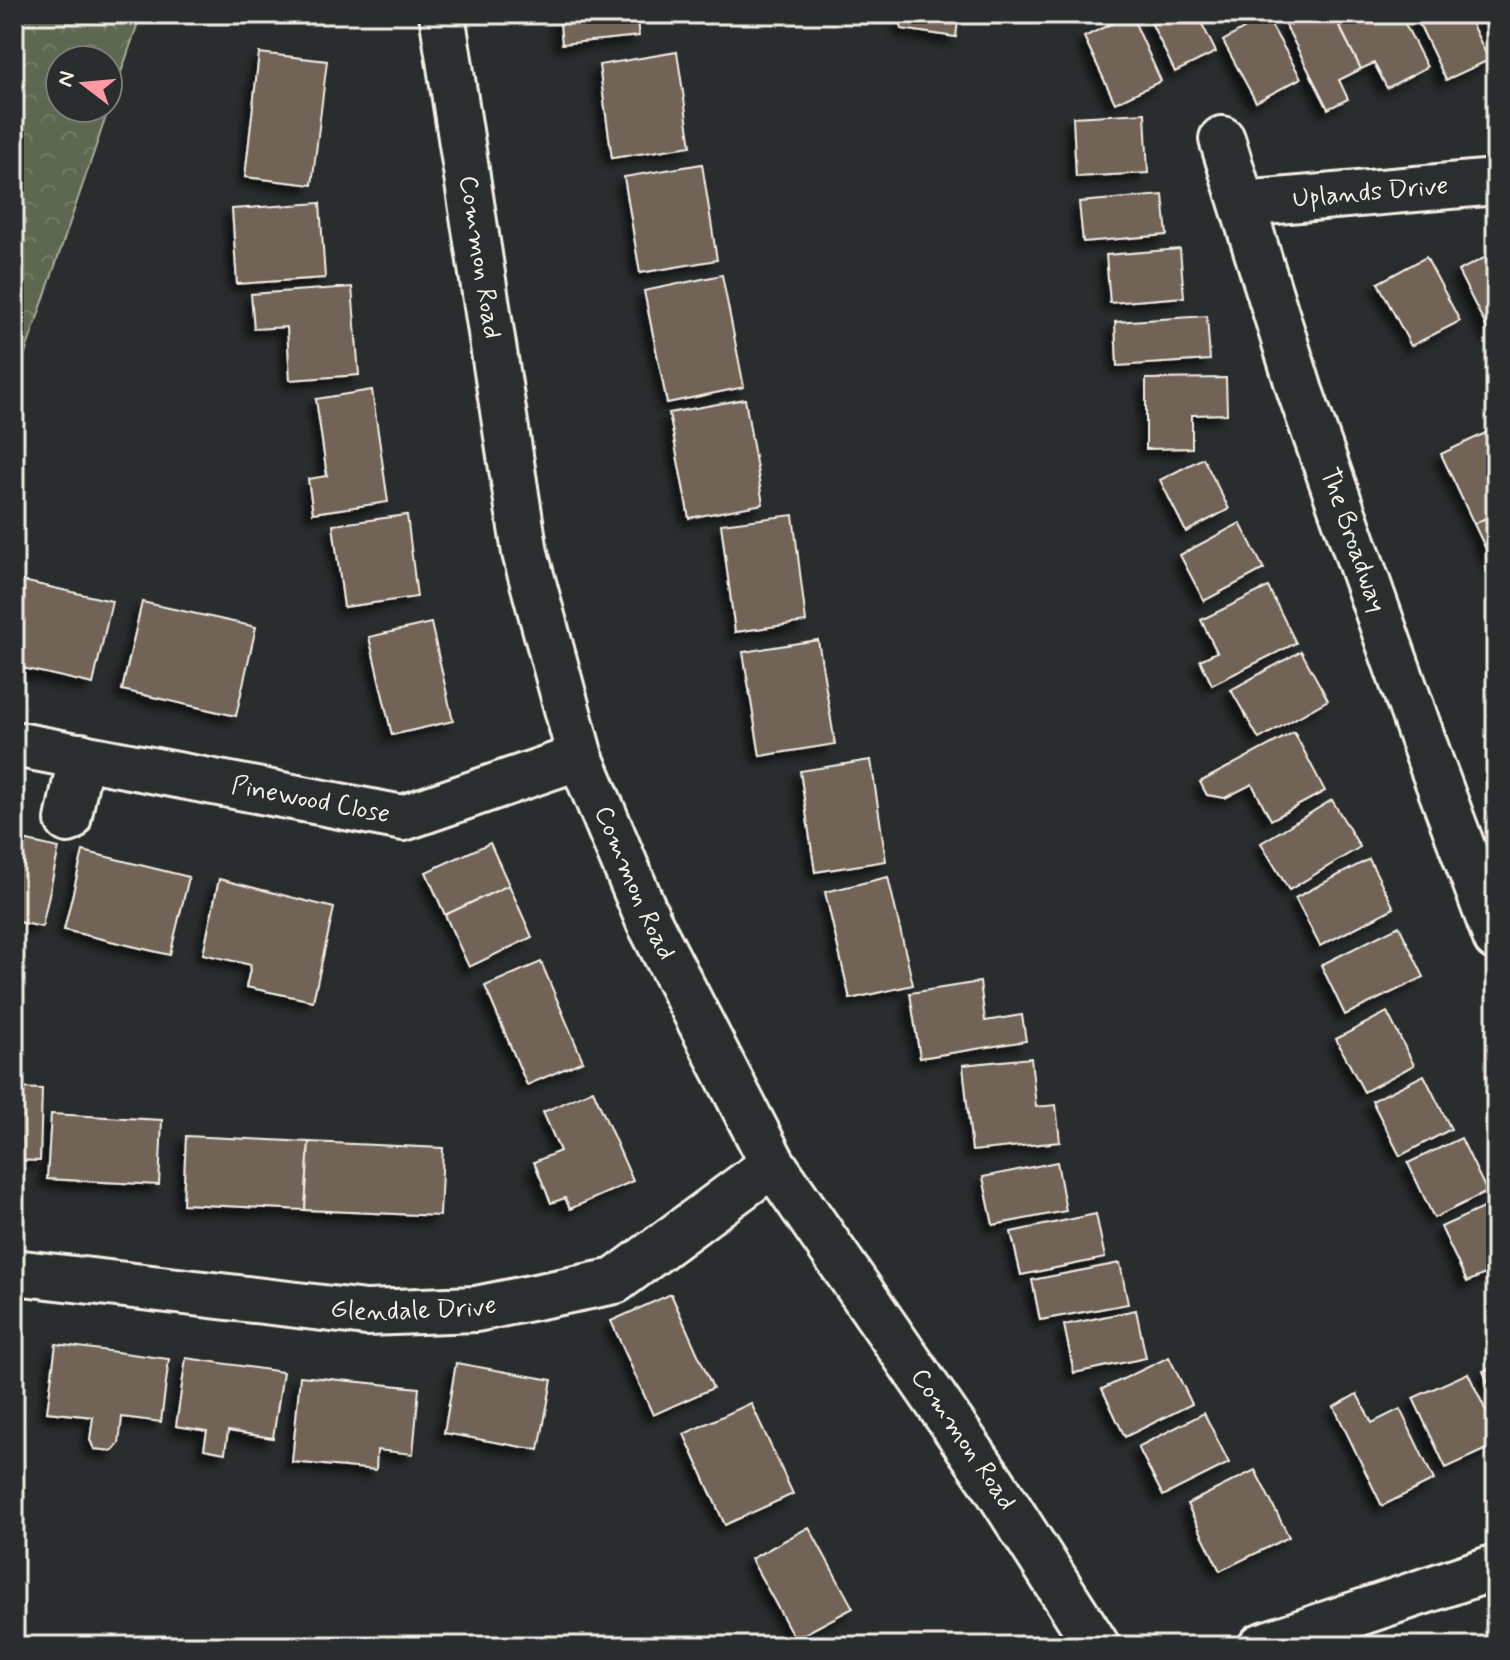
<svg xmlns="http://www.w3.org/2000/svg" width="1510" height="1660" font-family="Mynerve,sans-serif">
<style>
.park{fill:url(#park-crowns);stroke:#a8ac9c;stroke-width:2;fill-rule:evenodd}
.building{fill:#716357;stroke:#f4f1e8;stroke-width:2;filter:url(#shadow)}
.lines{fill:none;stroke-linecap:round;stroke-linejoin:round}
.minor-casing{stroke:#f4f1e8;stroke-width:50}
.minor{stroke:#2a2d2e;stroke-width:44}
.labels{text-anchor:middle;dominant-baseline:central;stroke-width:7;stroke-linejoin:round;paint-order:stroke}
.street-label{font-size:26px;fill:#f4f1e8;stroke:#2a2d2e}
</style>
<defs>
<pattern id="park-crowns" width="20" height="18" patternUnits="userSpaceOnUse" patternTransform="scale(2)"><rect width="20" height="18" fill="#5c674f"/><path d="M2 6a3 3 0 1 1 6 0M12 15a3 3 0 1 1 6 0" fill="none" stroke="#747d68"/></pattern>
<filter id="shadow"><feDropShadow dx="-7" dy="7" stdDeviation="4" flood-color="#0009"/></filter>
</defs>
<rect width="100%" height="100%" fill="#2a2d2e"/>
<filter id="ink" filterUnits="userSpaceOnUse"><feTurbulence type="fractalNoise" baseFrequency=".0125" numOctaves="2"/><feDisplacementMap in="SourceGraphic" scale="16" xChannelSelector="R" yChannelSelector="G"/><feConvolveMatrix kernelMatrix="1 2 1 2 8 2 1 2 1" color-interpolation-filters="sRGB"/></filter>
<g filter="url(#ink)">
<path class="park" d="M14 14H141L14 386ZM60 60H108V108H60Z"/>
<g class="building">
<path d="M559 14H636L639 36 562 44Z"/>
<path d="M903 14H959L956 37 901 29Z"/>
<path d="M1131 14 1161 81 1115 103 1084 37Z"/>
<path d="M1147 14H1197L1216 52 1175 72Z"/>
<path d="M1306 14H1333L1361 69 1339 80 1348 99 1328 109 1285 24Z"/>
<path d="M1345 14H1400L1427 67 1387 88 1374 63 1361 69 1336 19Z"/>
<path d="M1418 14H1467L1489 60 1446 80 1415 15Z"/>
<path d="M1482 14H1496V42Z"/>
<path d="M1266 16 1301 78 1256 102 1223 41Z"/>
<path d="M677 52 691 146 612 158 599 65Z"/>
<path d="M259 53 327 61 312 185 245 177Z"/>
<path d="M1145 113 1148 173 1076 177 1073 117Z"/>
<path d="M702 164 717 260 640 273 624 177Z"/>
<path d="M1163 195 1167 235 1083 242 1079 202Z"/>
<path d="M320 203 325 278 237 284 232 209Z"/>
<path d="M1180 249 1184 297 1110 303 1106 255Z"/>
<path d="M1496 252V336L1492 338 1458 271Z"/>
<path d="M1426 257 1460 321 1411 346 1378 283Z"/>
<path d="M722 275 744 387 667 403 644 291Z"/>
<path d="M352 287 359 375 290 380 287 327 254 329 251 294Z"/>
<path d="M1207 316 1210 360 1117 366 1115 322Z"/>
<path d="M1226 378 1227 414 1192 415V448L1146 449V379Z"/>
<path d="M372 390 388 502 313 513 308 479 327 476 316 399Z"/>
<path d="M745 399 763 504 689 518 669 413Z"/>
<path d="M1496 428V513L1474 524 1441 454Z"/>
<path d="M1203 458 1229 509 1186 532 1160 480Z"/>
<path d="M1496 513V570L1474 524Z"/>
<path d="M407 515 417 597 344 607 333 525Z"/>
<path d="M793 515 806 622 735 632 721 524Z"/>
<path d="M1240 523 1264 569 1204 601 1180 555Z"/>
<path d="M14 579 112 601 93 684 14 666Z"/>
<path d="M1268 587 1296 643 1212 685 1200 660 1217 652 1201 620Z"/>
<path d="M142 602 256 627 236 716 122 690Z"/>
<path d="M431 623 453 721 392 735 369 637Z"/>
<path d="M818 640 835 744 760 756 743 652Z"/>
<path d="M1301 651 1328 700 1259 739 1231 690Z"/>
<path d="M1294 732 1325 791 1271 820 1252 784 1225 798 1207 795 1200 782Z"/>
<path d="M871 760 886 861 815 872 800 771Z"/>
<path d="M1332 800 1360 847 1289 890 1261 843Z"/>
<path d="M14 838 59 848 42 927 14 921Z"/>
<path d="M490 843 509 885 445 915 426 872Z"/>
<path d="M83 851 189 877 170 955 64 930Z"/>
<path d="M1369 859 1394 908 1320 946 1295 898Z"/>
<path d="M888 877 913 985 850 999 825 892Z"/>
<path d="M219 879 334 908 313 1001 246 987 251 965 203 954Z"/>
<path d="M509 885 532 937 469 967 445 915Z"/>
<path d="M1399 926 1424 977 1345 1015 1321 965Z"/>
<path d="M541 962 583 1061 527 1085 485 986Z"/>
<path d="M980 982 985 1021 1022 1015 1026 1041 920 1058 910 993Z"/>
<path d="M1387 1012 1414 1065 1364 1092 1336 1039Z"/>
<path d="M1031 1058 1036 1107 1056 1105 1060 1142 972 1151 963 1065Z"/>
<path d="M1424 1075 1451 1129 1400 1156 1372 1101Z"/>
<path d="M14 1088 42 1089 40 1161 14 1160Z"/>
<path d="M593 1090 633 1181 570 1209 565 1198 551 1203 534 1162 560 1151 543 1112Z"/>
<path d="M51 1114 162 1120 159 1185 47 1179Z"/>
<path d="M186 1136 309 1142 305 1210 183 1204Z"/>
<path d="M1461 1138 1487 1192 1434 1218 1408 1163Z"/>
<path d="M309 1142 443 1148 440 1216 305 1210Z"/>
<path d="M1057 1162 1066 1211 993 1225 983 1177Z"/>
<path d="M1496 1202V1269L1467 1282 1441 1227Z"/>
<path d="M1096 1214 1105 1258 1021 1275 1011 1232Z"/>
<path d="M1120 1263 1128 1304 1040 1320 1032 1280Z"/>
<path d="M671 1294 713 1388 653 1415 611 1321Z"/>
<path d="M1136 1310 1146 1358 1074 1373 1064 1325Z"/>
<path d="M56 1344 169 1359 161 1422 122 1417 119 1444 113 1451 94 1449 90 1440 93 1417 47 1412Z"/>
<path d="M1169 1357 1192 1404 1125 1437 1102 1389Z"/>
<path d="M186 1358 283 1372 273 1438 228 1431 225 1453 204 1449 207 1431 176 1426Z"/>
<path d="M456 1363 552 1380 539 1450 444 1433Z"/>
<path d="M1496 1366V1401L1483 1371Z"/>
<path d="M1468 1373 1496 1432V1445L1446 1468 1413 1398Z"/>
<path d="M300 1376 419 1388 413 1454 377 1450 376 1470 292 1462Z"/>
<path d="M1357 1394 1372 1423 1400 1409 1434 1480 1382 1506 1334 1407Z"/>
<path d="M751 1403 793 1494 725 1525 684 1434Z"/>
<path d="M1204 1413 1229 1463 1163 1496 1138 1447Z"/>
<path d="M1255 1470 1289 1537 1220 1571 1187 1504Z"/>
<path d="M809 1527 853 1608 795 1639 751 1559Z"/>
</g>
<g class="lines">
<defs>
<g id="minor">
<path id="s1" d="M442 14 525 553 580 757 649 922 773 1164 993 1483 1097 1646"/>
<path id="s2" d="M1222 139 1300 391 1432 766 1496 938"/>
<path id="s3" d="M1243 204 1496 182"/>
<path id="s4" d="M14 744 403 818 580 757"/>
<path d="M68 820 81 756"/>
<path id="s5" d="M14 1272 366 1313 476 1309 615 1281 773 1164"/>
<path d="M1261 1646 1496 1567"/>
</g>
</defs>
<use href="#minor" class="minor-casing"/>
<use href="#minor" class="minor"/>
</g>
</g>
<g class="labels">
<g class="street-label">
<text stroke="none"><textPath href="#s3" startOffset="128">Uplands Drive</textPath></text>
<text stroke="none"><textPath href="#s1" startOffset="246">Common Road</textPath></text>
<text stroke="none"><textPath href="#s2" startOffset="422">The Broadway</textPath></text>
<text stroke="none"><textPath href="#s4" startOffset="302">Pinewood Close</textPath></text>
<text stroke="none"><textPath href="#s1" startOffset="894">Common Road</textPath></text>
<text stroke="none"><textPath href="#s5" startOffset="402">Glendale Drive</textPath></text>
<text stroke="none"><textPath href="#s1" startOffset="1542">Common Road</textPath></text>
</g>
</g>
<rect width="1510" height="1660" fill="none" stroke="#2a2d2e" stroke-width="48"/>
<rect x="24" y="24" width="1462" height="1612" fill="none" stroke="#f4f1e8" stroke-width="3" filter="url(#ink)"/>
<g transform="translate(84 84) rotate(286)"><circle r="38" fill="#2a2d2e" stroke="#7b7b78" stroke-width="2"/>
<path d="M0-6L14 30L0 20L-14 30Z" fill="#ff9aa2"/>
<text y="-12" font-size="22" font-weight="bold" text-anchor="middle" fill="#f4f1e8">N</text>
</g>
</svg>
